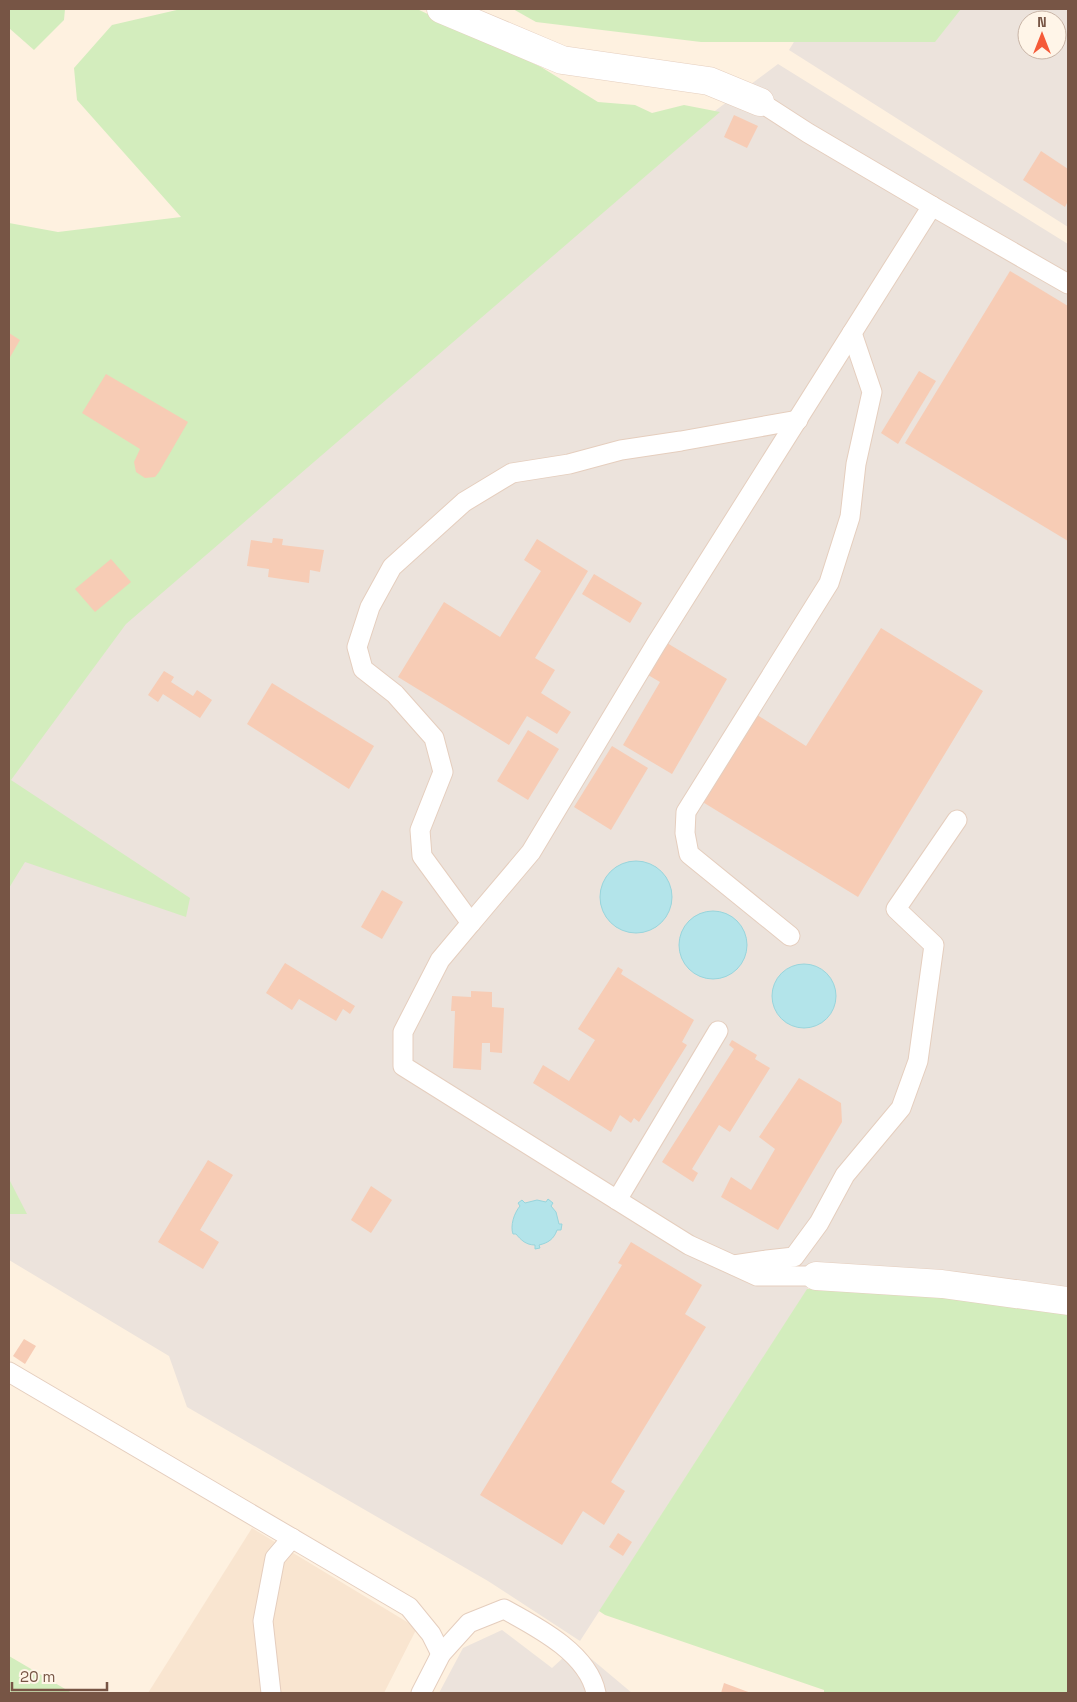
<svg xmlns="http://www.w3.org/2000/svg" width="1077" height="1702" font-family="'Space Grotesk',sans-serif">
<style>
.residential{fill:#f9e5d0}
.industrial{fill:#ece3dc;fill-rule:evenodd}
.green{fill:#d3edbd}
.water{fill:#b3e4ea;stroke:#98d5dc}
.building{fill:#f7ccb5}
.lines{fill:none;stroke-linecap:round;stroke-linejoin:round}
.lane-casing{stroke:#e5cebe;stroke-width:21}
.street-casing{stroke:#e5cebe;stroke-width:29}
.lane{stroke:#fff;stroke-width:19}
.street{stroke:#fff;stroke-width:28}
</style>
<rect width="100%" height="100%" fill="#fef1e0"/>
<path class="residential" d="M252 1528 417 1628 384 1693H148Z"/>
<g class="industrial">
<path d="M814 9H1068V227L789 50ZM1027 20H1057V50H1027Z"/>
<path d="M778 64 1068 244V1294L816 1276 580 1641 488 1581 187 1407 169 1356 9 1260V635Z"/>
<path d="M502 1630 552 1668 576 1646 632 1693H439L463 1648Z"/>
</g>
<g class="green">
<path d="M9 9H65L64 20 34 50 9 28Z"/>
<path d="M181 9H417L541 67 598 102 635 105 652 113 684 105 720 112 126 624 11 780 190 898 186 917 25 862 9 888V223L58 232 181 217 77 100 74 68 112 25Z"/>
<path d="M513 9H961L935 42H701L536 22Z"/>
<path d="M9 1179 27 1214H9Z"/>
<path d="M807 1289 941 1291 1068 1310V1693H824V1690L605 1615 599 1611Z"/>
<path d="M9 1656 72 1693H9Z"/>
</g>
<g class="water">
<circle cx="636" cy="897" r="36"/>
<circle cx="713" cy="945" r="34"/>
<circle cx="804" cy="996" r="32"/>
<path d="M548 1199 553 1203 551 1206 556 1212 559 1224H562L561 1230H557C554 1239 548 1243 539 1245L540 1248 535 1249V1245C526 1245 521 1240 516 1234H513C510 1226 514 1213 520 1206L518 1203 522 1200 525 1203 537 1200 546 1202Z"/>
</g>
<g class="building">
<path d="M734 115 758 126 747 148 724 137Z"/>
<path d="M1041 151 1068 169V201L1065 207 1023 180Z"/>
<path d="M1010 271 1068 306V541L905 443Z"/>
<path d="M9 333 20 340 9 359Z"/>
<path d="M919 371 936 381 898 444 881 433Z"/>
<path d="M106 374 188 422 159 472 155 477 145 478 136 472 134 462 140 449 82 413Z"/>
<path d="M273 538 283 539 282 545 324 550 320 572 310 570 309 583 268 577 269 569 247 566 251 540 272 543Z"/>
<path d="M537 539 588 571 535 658 555 670 541 693 571 712 557 734 527 716 509 745 398 677 444 602 500 637 541 571 524 560Z"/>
<path d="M111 559 131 582 95 612 75 589Z"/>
<path d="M594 574 642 603 630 623 582 594Z"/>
<path d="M881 628 983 691 858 897 701 801 754 713 806 746Z"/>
<path d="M667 643 727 679 672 774 623 745 660 682 648 675Z"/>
<path d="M164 671 174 677 171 682 193 696 197 690 212 700 200 718 163 694 158 702 148 695Z"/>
<path d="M272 683 374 746 349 789 247 724Z"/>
<path d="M528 730 559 749 528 800 497 781Z"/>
<path d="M612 746 648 768 611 830 574 807Z"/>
<path d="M382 890 403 902 382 939 361 927Z"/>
<path d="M285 963 355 1006 350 1014 343 1009 336 1021 299 999 292 1010 266 993Z"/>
<path d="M618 967 623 970 621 974 694 1020 682 1042 687 1045 639 1122 634 1118 631 1123 620 1115 611 1132 533 1083 543 1065 569 1081 595 1040 578 1029Z"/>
<path d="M471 991 492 992V1007L504 1008 502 1053 490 1052V1043H482L481 1070 453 1068 455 1011H451L452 996 471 997Z"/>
<path d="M732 1040 757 1055 755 1059 770 1068 730 1132 719 1125 692 1169 698 1173 693 1182 662 1162 734 1049 729 1045Z"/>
<path d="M799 1078 841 1103 842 1122 778 1230 721 1197 731 1177 751 1190 775 1149 759 1137Z"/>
<path d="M208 1160 233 1175 200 1230 219 1242 203 1269 158 1242Z"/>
<path d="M371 1186 392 1200 371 1233 351 1220Z"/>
<path d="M631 1242 702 1285 685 1314 706 1327 611 1482 625 1491 604 1525 583 1511 562 1545 480 1495 622 1265 618 1263Z"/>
<path d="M24 1339 36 1346 25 1364 13 1356Z"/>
<path d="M618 1533 632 1542 623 1556 609 1547Z"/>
<path d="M724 1683 751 1693H721Z"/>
</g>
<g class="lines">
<defs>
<g id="lane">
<path d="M932 206 1068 284"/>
<path d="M471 923 531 852 656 644 932 206 808 133 760 102"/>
<path d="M790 936 689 854 685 833 686 812 829 583 850 517 856 464 872 392 852 333"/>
<path d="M718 1031 617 1200 689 1245 757 1276H816"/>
<path d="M617 1200 403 1066V1032L440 960 471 923 422 856 420 830 443 772 434 738 395 694 363 669 357 647 370 607 392 567 464 502 512 473 569 464 621 450 681 441 798 420"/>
<path d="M734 1265 767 1260 794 1257 819 1223 845 1175 901 1108 918 1061 934 945 896 909 957 820"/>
<path d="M9 1372 409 1607 431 1634 441 1654"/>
<path d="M271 1693 263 1621 275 1558 292 1538"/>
<path d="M421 1693 441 1654 469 1623 504 1609C537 1627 588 1653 596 1693"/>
</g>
<g id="street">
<path d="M441 9 562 60 709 81 760 102"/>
<path d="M816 1276 942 1284 1068 1301"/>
</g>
</defs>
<use href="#lane" class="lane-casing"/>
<use href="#street" class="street-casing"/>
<use href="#lane" class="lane"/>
<use href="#street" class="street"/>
</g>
<rect width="1077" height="1702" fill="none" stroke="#775545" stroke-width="20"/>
<g transform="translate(1042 35)"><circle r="24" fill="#fff5e8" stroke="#c9b5a7"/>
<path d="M0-4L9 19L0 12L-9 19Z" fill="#f55a38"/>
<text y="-8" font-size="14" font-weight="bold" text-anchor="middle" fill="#775545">N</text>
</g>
<path d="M12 1682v8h95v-8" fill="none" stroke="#775545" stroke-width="2.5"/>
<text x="20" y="1682" font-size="15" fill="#775545" stroke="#fff5e8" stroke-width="4" paint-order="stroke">20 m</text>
</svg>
